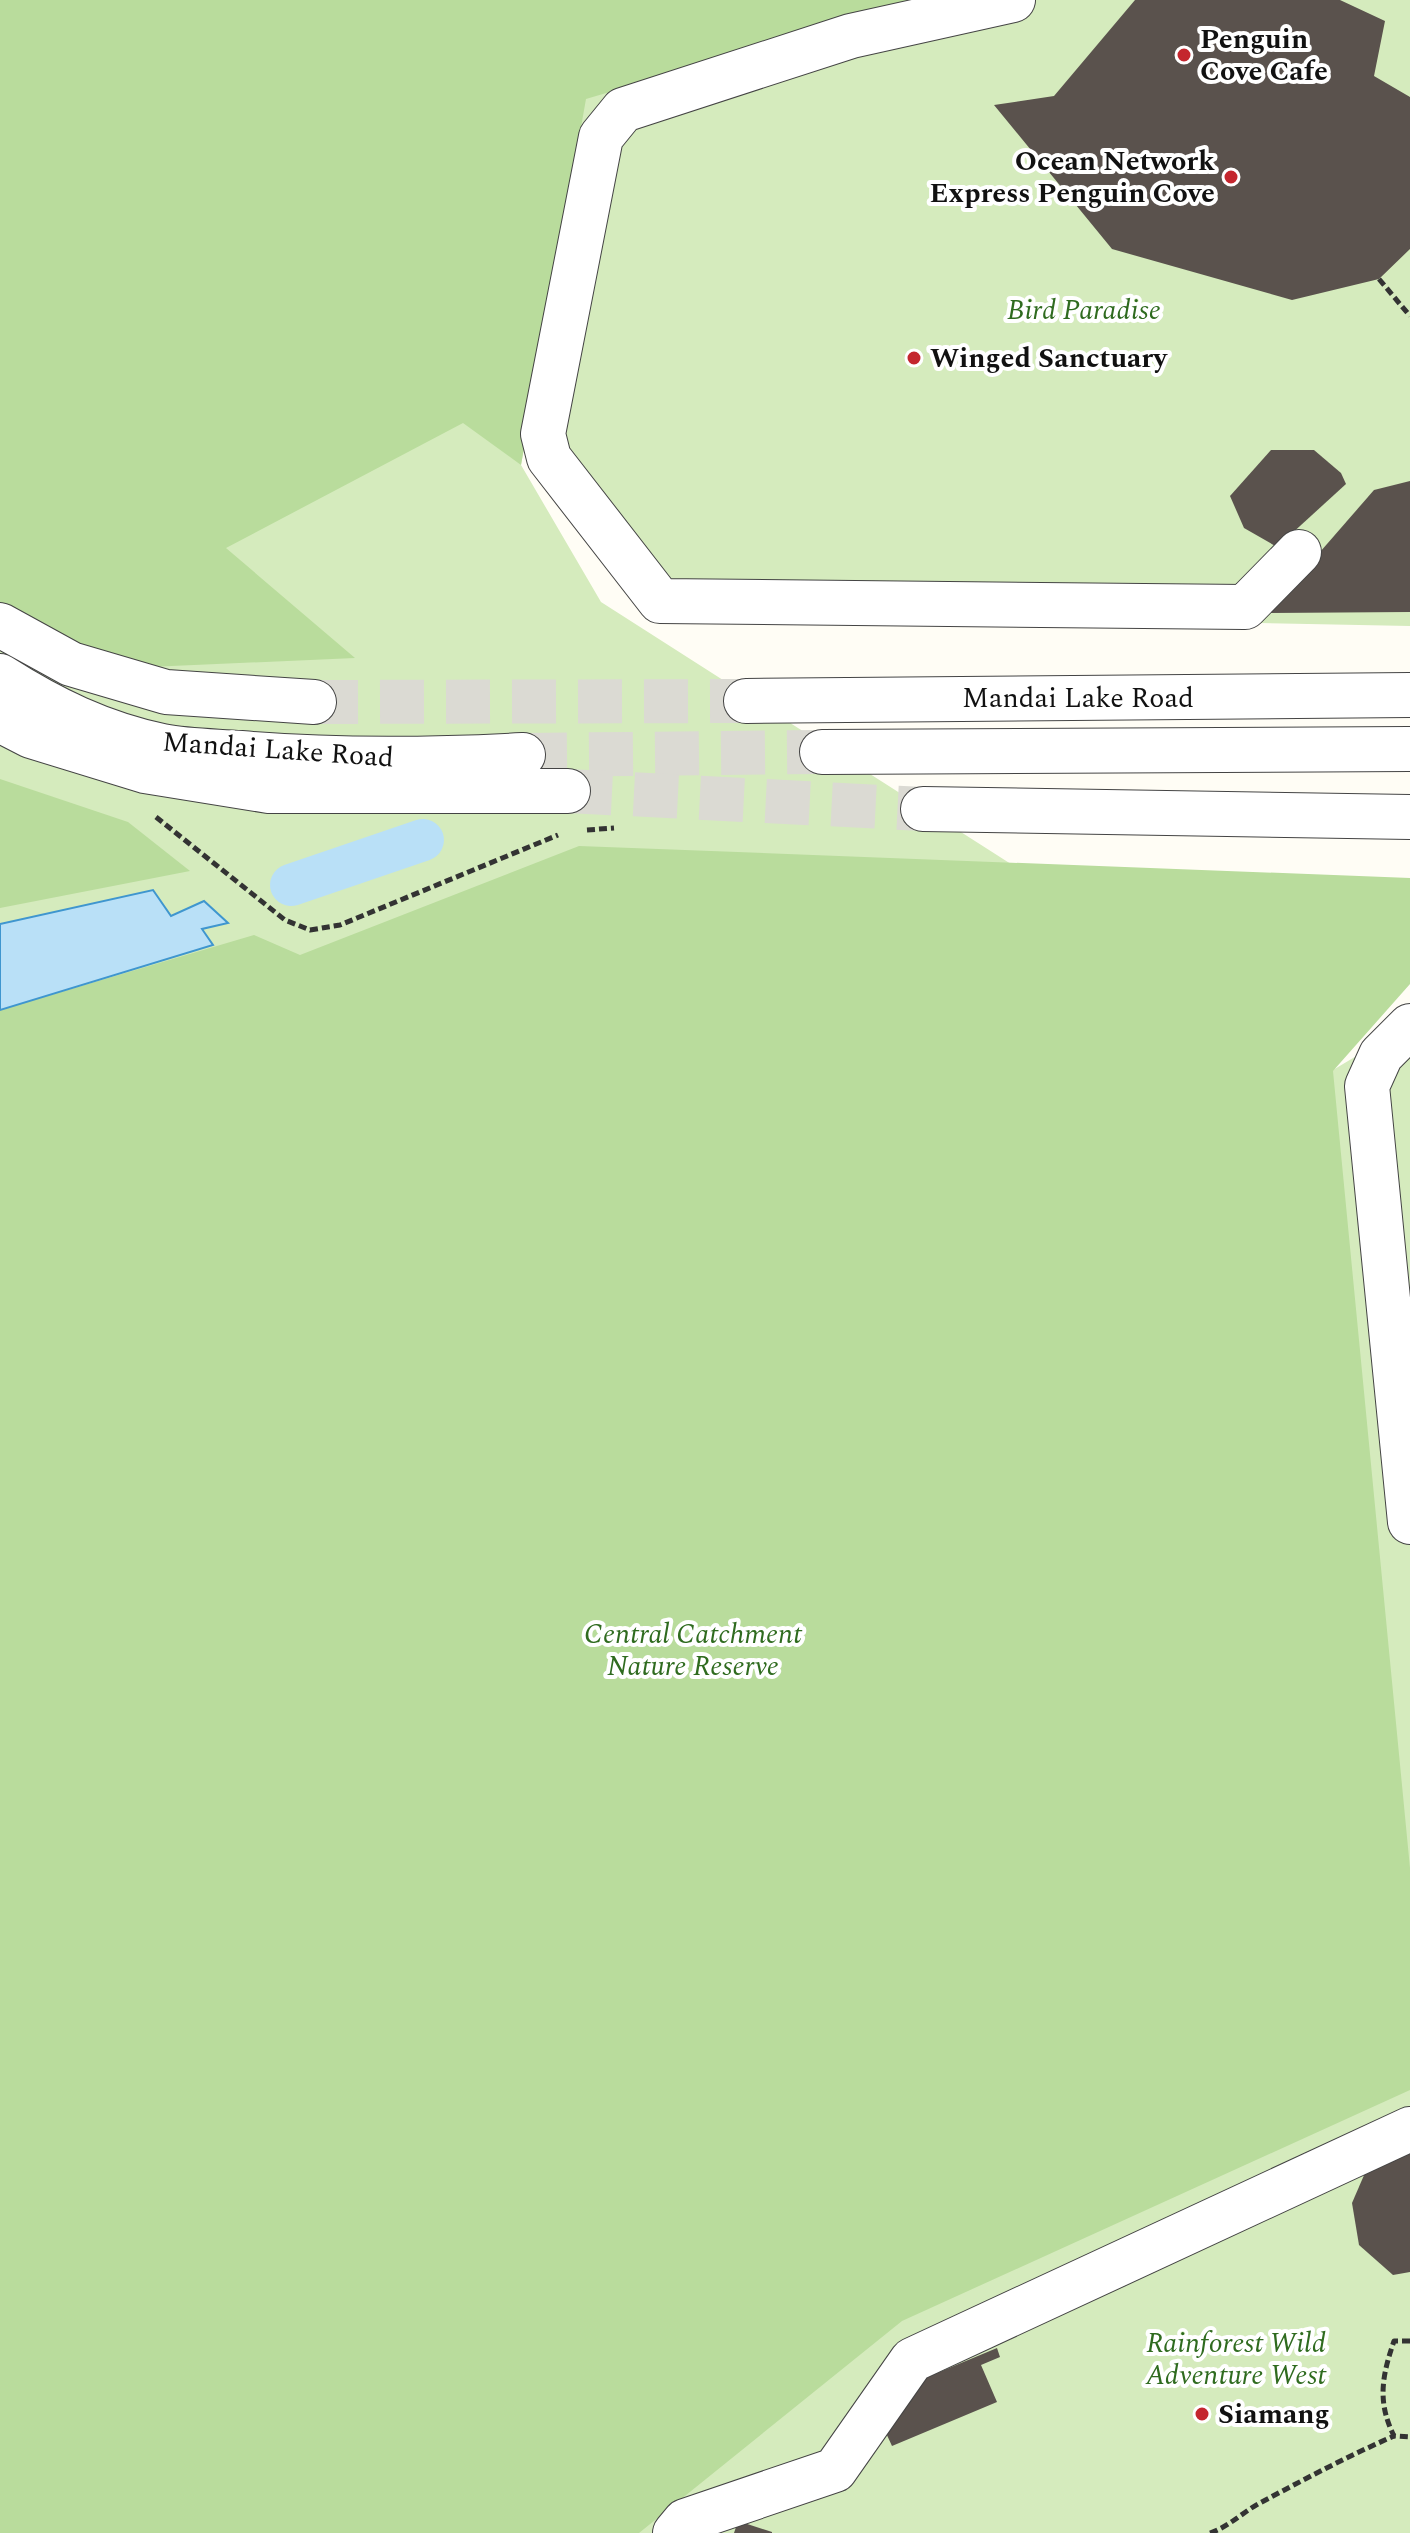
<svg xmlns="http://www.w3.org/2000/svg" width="1410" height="2533" font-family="Spectral,serif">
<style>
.green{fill:#d5ebbd}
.forest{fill:#b9dc9c}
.water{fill:#b9e0f7;stroke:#3f96cf;stroke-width:2}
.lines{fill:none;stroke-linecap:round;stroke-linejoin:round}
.canal{stroke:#b9e0f7;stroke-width:42}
.building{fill:#5a524d}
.minor-tunnel{stroke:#dbdad3;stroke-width:44;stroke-dasharray:44 22;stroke-linecap:butt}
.minor-casing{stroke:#444;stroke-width:46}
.path{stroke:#333;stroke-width:5;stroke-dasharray:8 4;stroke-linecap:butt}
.minor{stroke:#fff;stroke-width:44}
.poi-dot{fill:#c4262e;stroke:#fff;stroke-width:3}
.labels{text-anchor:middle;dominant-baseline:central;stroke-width:8;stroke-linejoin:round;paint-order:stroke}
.poi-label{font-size:28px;font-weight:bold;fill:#111;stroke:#fff;text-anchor:start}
.park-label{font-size:28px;font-style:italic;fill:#2f6b1f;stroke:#fff}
.street-label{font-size:28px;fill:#111;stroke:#fff}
</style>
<rect width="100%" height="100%" fill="#fffdf5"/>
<path class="green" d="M0 0H1410V626L648 611 531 459 578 148 521 465 601 602 1333 1070 1410 1024V2533H0Z"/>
<g class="forest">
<path d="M0 0H919L586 99 521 465 463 423 226 548 355 658 149 667 61 647 0 617Z"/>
<path d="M0 779 128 822 190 871 0 908Z"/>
<path d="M579 846 1410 878V984L1333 1071 1410 1868V2090L902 2321 639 2533H0V1010L254 935 300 955Z"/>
</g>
<path class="water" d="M153 890 171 916 204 901 228 923 202 929 213 945 0 1010V924Z"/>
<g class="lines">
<path class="canal" d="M291 885 423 840"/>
</g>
<g class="building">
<path d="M1135 0H1340L1385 21 1374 76 1410 97V249L1379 279 1292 300 1112 249 994 105 1054 96Z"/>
<path d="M1271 450H1314L1341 473 1346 484 1277 547 1244 528 1230 496Z"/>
<path d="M1410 481V612L1267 613 1374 490Z"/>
<path d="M1410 2146V2272L1393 2275 1359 2245 1352 2203 1371 2159Z"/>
<path d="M997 2348 1000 2357 981 2365 997 2402 892 2446 886 2433 913 2383Z"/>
<path d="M738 2521 772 2532V2533H734Z"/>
</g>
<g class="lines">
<g class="minor-tunnel">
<path d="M314 702 746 701"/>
<path d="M523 755 822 752"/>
<path d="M568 791 923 809"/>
</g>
<defs>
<g id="minor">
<path d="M1013 0 851 36 623 110 601 137 543 434 549 458 660 601 1245 607 1299 552"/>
<path d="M0 625 71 664 166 692 314 702"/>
<path d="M0 676C52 709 101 733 162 746 187 751 215 751 241 753 335 761 429 760 523 755"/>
<path d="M746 701 1410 695"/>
<path d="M0 720 31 736 145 771 269 791H568"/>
<path d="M822 752 1410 749"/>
<path d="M923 809 1410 817"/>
<path d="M1410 1026 1381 1055 1367 1086 1410 1522"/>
<path d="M675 2533 685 2521 835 2470 912 2360 1410 2129"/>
</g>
</defs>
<use href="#minor" class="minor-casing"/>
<g class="path">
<path d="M1379 279 1410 316"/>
<path d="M156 817 285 920 310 930 340 925 558 835"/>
<path d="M587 830 614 828"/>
<path d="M1410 2341H1394C1382 2376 1377 2402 1394 2436L1410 2437"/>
<path d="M1210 2533C1228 2527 1242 2513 1258 2504 1303 2480 1348 2456 1394 2436"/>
</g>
<use href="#minor" class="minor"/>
</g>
<g class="poi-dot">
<circle cx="1184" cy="55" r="8"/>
<circle cx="1231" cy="177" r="8"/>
<circle cx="914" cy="358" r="8"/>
<circle cx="1202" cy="2414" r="8"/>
</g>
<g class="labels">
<g class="poi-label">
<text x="1200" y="39">Penguin<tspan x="1200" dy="32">Cove Cafe</tspan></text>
<text x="1215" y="161" text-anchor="end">Ocean Network<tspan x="1215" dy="32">Express Penguin Cove</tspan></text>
<text x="930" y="358">Winged Sanctuary</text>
<text x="1218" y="2414">Siamang</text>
</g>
<g class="park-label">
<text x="1084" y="310">Bird Paradise</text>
<text x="693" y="1634">Central Catchment<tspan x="693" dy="32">Nature Reserve</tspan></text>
<text x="1236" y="2343">Rainforest Wild<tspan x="1236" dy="32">Adventure West</tspan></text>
</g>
<g class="street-label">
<text x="1078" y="698">Mandai Lake Road</text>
<text transform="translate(278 750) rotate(4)">Mandai Lake Road</text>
</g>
</g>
</svg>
